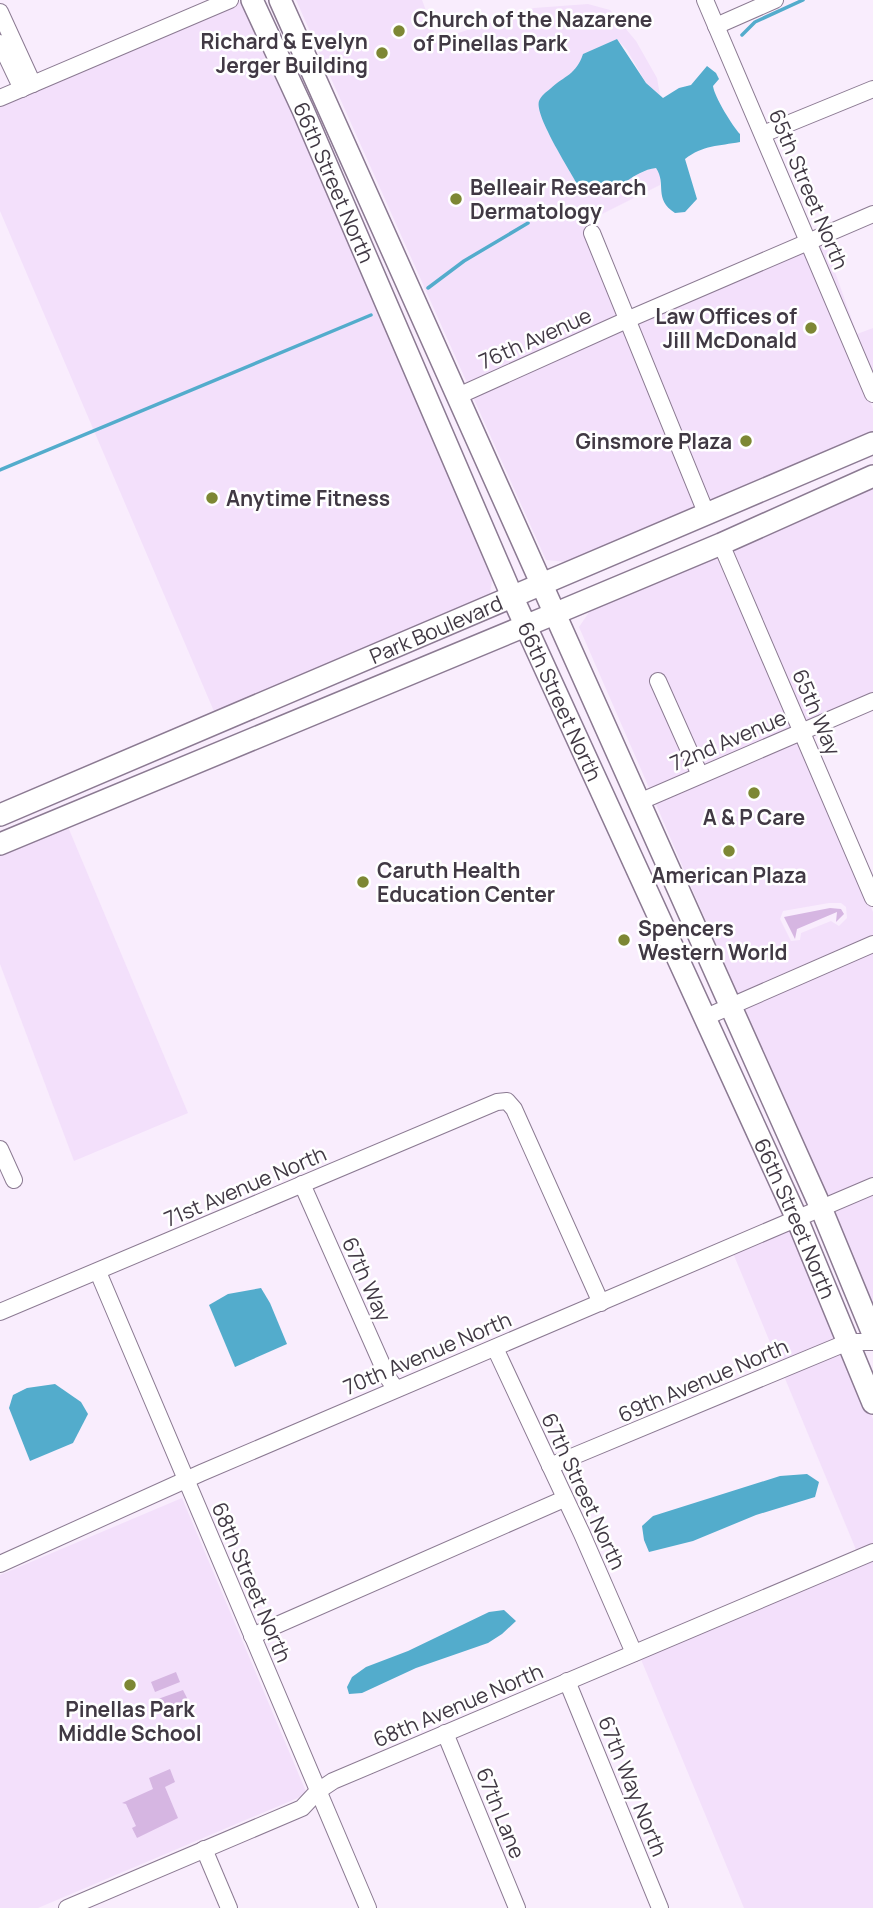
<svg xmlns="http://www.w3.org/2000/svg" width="873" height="1908" font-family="Manrope,sans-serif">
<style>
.built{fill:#f3e0fb;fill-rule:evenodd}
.green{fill:#d6b6e2}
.water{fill:#53accc}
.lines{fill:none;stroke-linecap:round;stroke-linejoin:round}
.stream{stroke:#53accc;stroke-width:3.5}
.minor-casing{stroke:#8b7a92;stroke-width:18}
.major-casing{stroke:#8b7a92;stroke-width:24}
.minor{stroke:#fff;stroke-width:16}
.major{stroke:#fff;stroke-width:21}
.poi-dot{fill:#7d8734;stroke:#fff;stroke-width:2.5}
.labels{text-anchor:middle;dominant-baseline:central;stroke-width:5;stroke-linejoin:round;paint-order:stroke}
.poi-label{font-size:21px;font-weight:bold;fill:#413944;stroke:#fff;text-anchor:start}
.street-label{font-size:21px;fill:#413944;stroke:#fff}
</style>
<rect width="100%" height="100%" fill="#f9edfd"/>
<g class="built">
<path d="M246 0 494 569 489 599 216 716 0 211V105Z"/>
<path d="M296 0H422L437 40 534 8 588 4 610 10 636 41 657 78 660 95 646 83 627 50 617 39 583 54 579 67 543 95 547 131 581 191 610 192 629 178 650 169 656 168 660 174V185L588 221 590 227 585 230 621 315 468 385Z"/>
<path d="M825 244 857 334 873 328V380L816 247Z"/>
<path d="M806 251 873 409V432L708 502 636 323Z"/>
<path d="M626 327 698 507 567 562 546 560 473 397Z"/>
<path d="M873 483V694L806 723 729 547Z"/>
<path d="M718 552 795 728 703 767 660 673 650 677 692 772 650 790 579 627 594 605Z"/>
<path d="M800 740 873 912V937L738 996 655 802ZM829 903H841L846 907 847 918 839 926 831 921 801 933 800 940 791 941 780 919 783 911Z"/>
<path d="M68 827 188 1113 74 1161 0 964V856Z"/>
<path d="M873 951V1179L825 1200 743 1008Z"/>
<path d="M873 1193V1313L830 1212Z"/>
<path d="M793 1228 839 1339 779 1364 733 1253Z"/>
<path d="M844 1351 873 1419V1545L857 1552 784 1376Z"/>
<path d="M182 1498 307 1794 38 1908H0V1575Z"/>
<path d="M873 1559V1908H744L640 1657Z"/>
</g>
<g class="green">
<path d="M830 908 841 909 844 914 836 922 837 912 797 929 795 939 784 917Z"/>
<path d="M176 1672 180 1682 155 1692 151 1682Z"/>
<path d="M183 1690 188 1700 163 1710 158 1699Z"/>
<path d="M170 1769 175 1782 165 1787 178 1818 137 1838 132 1828 136 1826 126 1804 122 1803 153 1789 149 1778Z"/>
</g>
<g class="water">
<path d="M617 39 646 83 663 98 679 88 691 85 707 66 716 73 719 79 713 86C714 96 733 127 740 134V142C719 146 703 145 685 159L697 199 685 212 675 213C653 199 667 184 656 168 628 171 609 206 581 191 573 175 534 116 539 101 541 96 546 92 550 89 565 75 576 75 583 54Z"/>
<path d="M261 1288 270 1303 287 1344 235 1367 209 1305 228 1294Z"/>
<path d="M55 1384 81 1402 88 1414 73 1443 30 1461 9 1408 13 1395 27 1388Z"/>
<path d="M807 1474 819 1482 815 1497 756 1515 693 1541 649 1552 644 1540 642 1526 653 1516 780 1476Z"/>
<path d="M504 1610 516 1621 502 1634 488 1643 416 1668 362 1693 349 1694 347 1687 352 1677 366 1667 408 1651 489 1612Z"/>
</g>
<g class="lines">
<g class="stream">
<path d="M742 35 755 22 803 0"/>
<path d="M428 288 464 261 528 223"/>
<path d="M0 470 371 315"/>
</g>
<defs>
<g id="minor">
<path d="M705 0 873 394"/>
<path d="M0 12 33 84"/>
<path d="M716 26 775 0"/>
<path d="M0 43 22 89"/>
<path d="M0 98 230 0"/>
<path d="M763 134 873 89"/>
<path d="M592 233 707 515"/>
<path d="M458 396 629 319 873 214"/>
<path d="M721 544 873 898"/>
<path d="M658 681 700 775"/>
<path d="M639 802 873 701"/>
<path d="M706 1017 873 944"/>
<path d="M0 1149 14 1180"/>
<path d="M302 1184 388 1378 396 1389"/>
<path d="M98 1272 368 1908"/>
<path d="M0 1312 497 1102 507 1101 514 1109 601 1303"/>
<path d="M495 1348 582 1534 634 1653"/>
<path d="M550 1466 848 1342H873"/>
<path d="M0 1564 201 1473 873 1186"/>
<path d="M252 1636 564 1499"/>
<path d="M567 1681 660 1908"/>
<path d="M445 1733 517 1908"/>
<path d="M204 1849 229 1908"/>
<path d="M67 1908 302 1808 318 1791 333 1781 873 1552"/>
</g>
<g id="major">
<path id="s1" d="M252 0 303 110 512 596 797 1219 873 1403"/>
<path d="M280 0 821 1208 873 1334"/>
<path id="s2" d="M0 815 873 443"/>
<path d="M0 844 554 614 721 544 873 476"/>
</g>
</defs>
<use href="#minor" class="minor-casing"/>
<use href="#major" class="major-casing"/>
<use href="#minor" class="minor"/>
<use href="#major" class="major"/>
</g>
<g class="poi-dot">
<circle cx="399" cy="31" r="7"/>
<circle cx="382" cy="53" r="7"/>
<circle cx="456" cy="199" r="7"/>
<circle cx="811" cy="328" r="7"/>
<circle cx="746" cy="441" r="7"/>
<circle cx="212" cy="498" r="7"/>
<circle cx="754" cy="793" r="7"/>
<circle cx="729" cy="851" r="7"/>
<circle cx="363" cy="882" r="7"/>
<circle cx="624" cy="940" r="7"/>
<circle cx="130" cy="1685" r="7"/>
</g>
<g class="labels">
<g class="poi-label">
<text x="413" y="19">Church of the Nazarene<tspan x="413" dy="24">of Pinellas Park</tspan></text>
<text x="368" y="41" text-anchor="end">Richard &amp; Evelyn<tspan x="368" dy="24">Jerger Building</tspan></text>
<text x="470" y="187">Belleair Research<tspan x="470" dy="24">Dermatology</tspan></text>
<text x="797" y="316" text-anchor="end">Law Offices of<tspan x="797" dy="24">Jill McDonald</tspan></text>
<text x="732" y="441" text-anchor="end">Ginsmore Plaza</text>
<text x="226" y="498">Anytime Fitness</text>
<text x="754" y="817" text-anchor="middle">A &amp; P Care</text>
<text x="377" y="870">Caruth Health<tspan x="377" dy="24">Education Center</tspan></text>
<text x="729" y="875" text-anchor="middle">American Plaza</text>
<text x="638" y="928">Spencers<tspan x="638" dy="24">Western World</tspan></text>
<text x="130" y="1709" text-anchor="middle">Pinellas Park<tspan x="130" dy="24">Middle School</tspan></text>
</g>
<g class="street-label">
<text stroke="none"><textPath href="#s1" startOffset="200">66th Street North</textPath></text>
<text transform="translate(809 189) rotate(67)">65th Street North</text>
<text transform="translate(535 338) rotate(-24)">76th Avenue</text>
<text stroke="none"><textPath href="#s2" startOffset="474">Park Boulevard</textPath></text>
<text stroke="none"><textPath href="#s1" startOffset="766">66th Street North</textPath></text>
<text transform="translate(817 712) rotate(67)">65th Way</text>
<text transform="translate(728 740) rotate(-23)">72nd Avenue</text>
<text transform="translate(245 1186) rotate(-23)">71st Avenue North</text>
<text stroke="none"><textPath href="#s1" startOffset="1334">66th Street North</textPath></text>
<text transform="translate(367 1279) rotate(66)">67th Way</text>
<text transform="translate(427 1353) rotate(-23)">70th Avenue North</text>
<text transform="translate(703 1380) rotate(-23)">69th Avenue North</text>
<text transform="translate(584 1491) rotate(65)">67th Street North</text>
<text transform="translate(252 1582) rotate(67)">68th Street North</text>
<text transform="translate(458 1705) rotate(-23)">68th Avenue North</text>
<text transform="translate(633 1786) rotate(68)">67th Way North</text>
<text transform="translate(501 1813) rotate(68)">67th Lane</text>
</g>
</g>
</svg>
